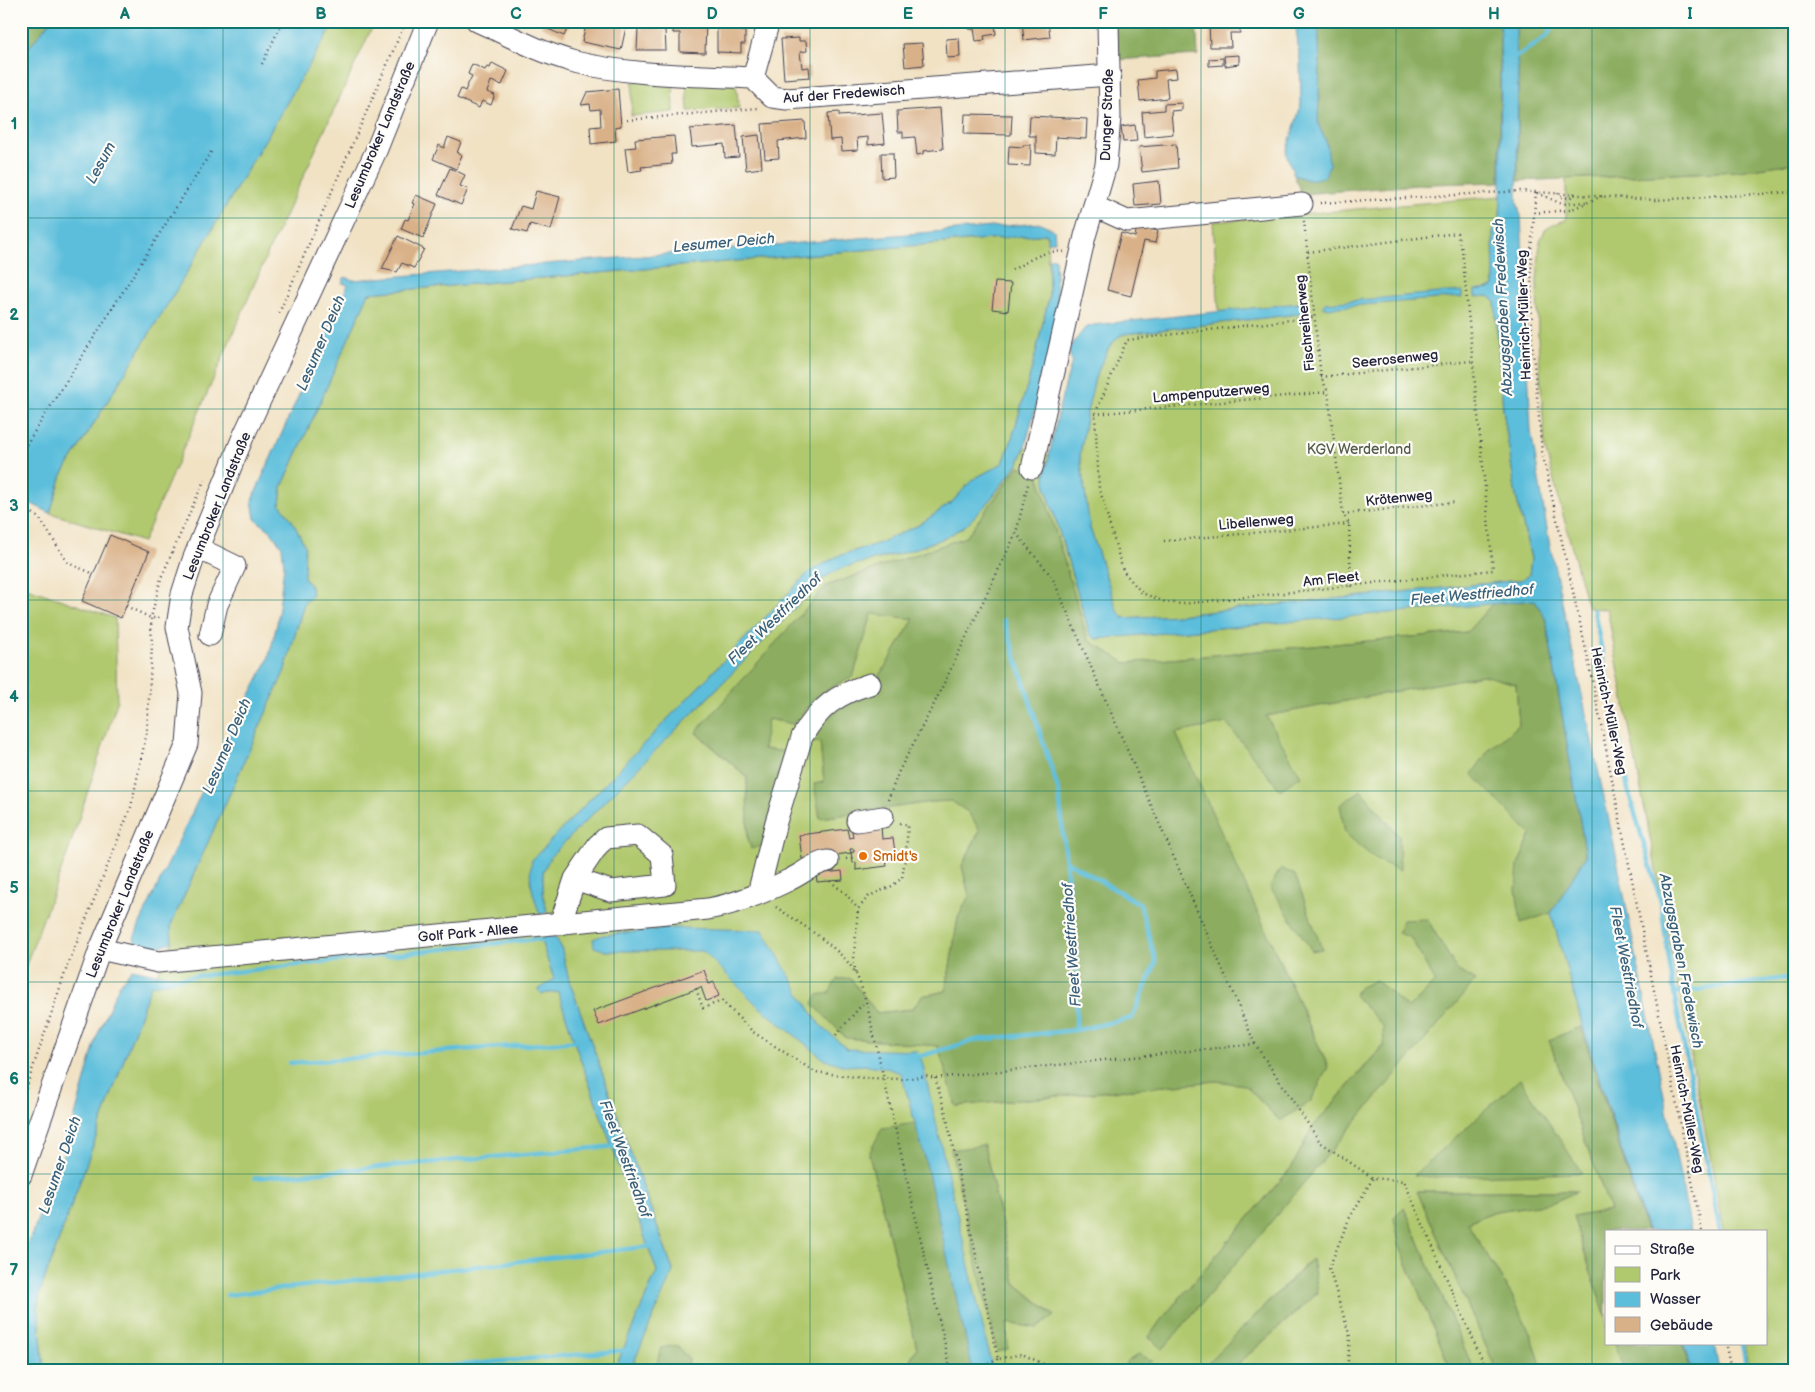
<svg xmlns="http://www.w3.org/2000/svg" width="1815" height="1392" font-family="'Balsamiq Sans',sans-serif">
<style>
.green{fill:#b1c96e;stroke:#6a7654;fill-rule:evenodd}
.forest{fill:#8cad61;stroke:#57684e}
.water{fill:#5cbedb;stroke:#3f708b}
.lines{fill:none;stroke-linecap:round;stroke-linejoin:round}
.stream{stroke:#5cbedb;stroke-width:4.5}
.building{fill:#d9b188}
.minor-casing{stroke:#413f50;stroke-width:23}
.path{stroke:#413f50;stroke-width:2.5;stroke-dasharray:1 4;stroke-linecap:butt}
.minor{stroke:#fff;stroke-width:21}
.grid{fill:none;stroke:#0f766e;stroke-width:1;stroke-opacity:0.55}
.food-dot{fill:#e8710a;stroke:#fdfcf7;stroke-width:2}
.labels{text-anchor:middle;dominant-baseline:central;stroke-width:4.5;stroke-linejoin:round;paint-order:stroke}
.street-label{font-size:14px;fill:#22223b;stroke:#fdfcf7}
.park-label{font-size:14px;fill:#545c4d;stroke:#fdfcf7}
.food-label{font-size:14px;fill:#c56008;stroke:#fdfcf7;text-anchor:start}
.water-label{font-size:15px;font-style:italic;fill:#39607b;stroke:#fdfcf7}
.neatline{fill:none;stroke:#0f766e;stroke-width:2}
.grid-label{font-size:16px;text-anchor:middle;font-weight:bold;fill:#0f766e}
</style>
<rect width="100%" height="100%" fill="#fdfcf7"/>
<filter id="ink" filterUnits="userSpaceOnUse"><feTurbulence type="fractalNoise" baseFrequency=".02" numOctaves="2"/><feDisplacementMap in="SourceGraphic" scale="10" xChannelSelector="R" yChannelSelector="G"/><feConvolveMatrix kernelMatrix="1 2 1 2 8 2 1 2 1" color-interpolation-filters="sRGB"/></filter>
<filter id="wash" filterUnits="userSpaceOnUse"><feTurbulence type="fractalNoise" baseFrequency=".0096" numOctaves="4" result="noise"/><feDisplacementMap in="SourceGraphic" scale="20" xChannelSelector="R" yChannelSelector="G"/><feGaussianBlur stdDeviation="1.12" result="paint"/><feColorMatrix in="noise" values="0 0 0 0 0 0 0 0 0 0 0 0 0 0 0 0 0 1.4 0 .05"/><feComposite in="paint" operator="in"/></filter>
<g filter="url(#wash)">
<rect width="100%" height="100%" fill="#f1e2c4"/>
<g class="green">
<path d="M335 21H375L266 257 143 542 50 513 62 475 177 289Z"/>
<path d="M673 80 674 112 631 116 633 81Z"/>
<path d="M686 81 736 85 739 108 688 111Z"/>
<path d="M1794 163V1371H1750L1745 1343H1766V1231H1724L1607 609 1588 608 1545 448 1538 338 1537 281 1540 241 1545 230 1554 224 1566 220V179L1738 171Z"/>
<path d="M1501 196 1500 218 1493 231 1494 286 1491 288 1475 290V297L1489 296 1495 301 1503 409 1516 496 1531 559 1529 575 1520 580 1178 615 1123 618 1117 610 1090 528 1080 456 1086 416 1095 378 1109 347 1118 337 1124 334 1299 314 1305 310 1299 303 1219 312 1213 222Z"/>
<path d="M1047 234 1049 297 1033 365 1011 442 1003 463 972 480 952 502 919 525 877 544 838 556 809 572 532 860 530 881 540 915 542 944 554 979 539 990 542 994 558 991 576 1047 657 1271 614 1371H44L38 1304 40 1292 151 985 172 943 171 925 285 670 304 603 312 596 311 587 304 578V546L293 522 280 504 282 487 369 293Z"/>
<path d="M1025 448 1049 455 1045 475 1046 488 1088 628 1096 639 1535 599 1546 620 1586 856 1551 913 1583 1027 1647 1231H1646L1581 1027 1549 1040 1610 1210 1573 1217 1606 1318V1343H1615L1624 1371H1543L1531 1335 1512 1296 1467 1222 1496 1211 1551 1203 1577 1191H1417L1497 1371H1474L1404 1207 1399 1244 1451 1371H1230L1318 1293 1311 1259 1200 1371H974L869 1154 917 1348 903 1371H686L689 1359 661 1348 655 1371H630L673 1270 569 980 561 947 556 938 547 912 543 892V871L551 856 755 650 818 583 830 574 845 567 902 553 945 538 966 525 986 505 1019 463ZM1019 466 1038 474 1088 640 1126 663 1467 632 1494 602 1586 856 1518 865 1531 835 1489 750 1519 725 1516 684 1483 675 1266 716 1300 776 1226 723 1175 733 1328 1066 1280 1121 1245 1085 1216 1081 956 1106 938 1046 846 1038 850 978 877 1013 912 1009 922 996 946 991 958 918 969 896 962 866 980 830 968 812 952 801 931 802 820 818 815 784 824 782 820 742 808 743 873 687 914 619 872 613 853 677 835 685 816 697 793 724 768 719 763 749 787 752 748 839 747 777 696 733 826 586 966 537ZM1427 919 1457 970 1474 981 1163 1349 1149 1337 1160 1321 1292 1167 1312 1128 1384 1044V1026L1354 995 1360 988 1376 980 1408 1009 1420 998 1435 981 1411 938ZM984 1145 1015 1283 1054 1315 1037 1328 1007 1323Z"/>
<path d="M21 586 115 618 117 702 68 852 21 978Z"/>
</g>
<g class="forest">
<path d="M21 21H50L21 58Z"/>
<path d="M1112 21H1196L1198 55 1114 60Z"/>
<path d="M1318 21H1500V182L1432 184 1301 194 1294 175 1308 180 1327 144 1318 124 1320 65Z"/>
<path d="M1516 21H1794V163L1738 171 1518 181V70L1516 46Z"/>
<path d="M1019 466 1038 474 1088 640 1126 663 1467 632 1494 602 1535 599 1546 620 1586 856 1551 913 1521 923 1516 890 1518 865 1531 835 1472 774 1489 750 1519 725 1516 684 1483 675 1266 716 1301 776 1280 790 1226 723 1176 733 1328 1067 1311 1101 1280 1121 1245 1085 1216 1081 956 1106 938 1046 846 1038 813 1004 817 995 829 993 837 979 850 978 877 1013 912 1009 922 996 946 991 958 918 969 896 962 866 980 830 968 812 951 801 931 802 820 818 814 784 824 782 820 742 808 743 819 722 873 687 914 619 872 614 853 677 835 685 816 697 793 724 768 719 763 749 787 752 762 846 751 849 748 839 747 777 696 732 826 586 966 537Z"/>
<path d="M1361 790 1399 836 1400 870 1376 860 1345 833 1340 805Z"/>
<path d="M1281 868 1295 875 1322 949 1312 951 1270 887Z"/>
<path d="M1427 919 1457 970 1475 981 1163 1349 1149 1337 1160 1321 1292 1167 1312 1128 1384 1045 1383 1026 1354 995 1360 987 1376 980 1408 1008 1420 998 1435 981 1411 938 1398 933 1403 920Z"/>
<path d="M1581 1027 1646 1231H1606V1318L1573 1217 1610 1210 1549 1040Z"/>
<path d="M1520 1079 1582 1173 1431 1177 1414 1175Z"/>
<path d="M923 1122 974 1371H949L948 1366 941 1371H903L917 1348 869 1154 882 1128Z"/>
<path d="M984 1145 1015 1283 1054 1316 1037 1328 1007 1323 1008 1349 997 1352 951 1150Z"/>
<path d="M1417 1191H1578L1551 1203 1496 1211 1467 1222 1512 1296 1531 1335 1543 1371H1497Z"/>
<path d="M1404 1207 1474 1371H1451L1399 1244 1394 1217Z"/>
<path d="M1312 1259 1318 1292 1230 1371H1200Z"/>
<path d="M1615 1343H1682L1691 1371H1624Z"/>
<path d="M676 1345 689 1359 686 1371H655L661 1348Z"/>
<path d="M1139 1354 1153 1361 1141 1371H1121L1128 1361Z"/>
</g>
<g class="water">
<path d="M50 21H335L177 289 62 475 50 513 30 503 21 516V58Z"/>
<path d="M1295 21H1318L1320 65 1318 124 1327 144 1329 164 1325 177 1308 180 1294 175 1286 153 1301 105 1300 60Z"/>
<path d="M1500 21H1516V46L1518 70 1517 202 1521 216 1531 431 1549 541 1612 835 1691 1231H1647L1583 1027 1551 913 1586 856 1546 620 1535 600 1096 639 1090 635 1088 628 1046 487 1045 475 1060 404 1072 361 1069 352 1070 347 1085 328 1094 325 1299 303 1305 305V310L1299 314 1124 334 1118 337 1109 347 1095 378 1086 416 1080 456 1090 528 1117 610 1123 618 1178 615 1520 580 1529 575 1531 558 1516 496 1503 409 1495 301 1489 296 1475 297V290L1491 288 1494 286 1493 231 1500 218 1501 196Z"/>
<path d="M1041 223 1054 230 1055 241 1048 243 1047 234 369 293 282 487 280 504 293 522 305 546 304 578 311 587 312 596 304 603 285 670 171 925 172 942 147 951 138 949 134 938 141 921 222 749 268 660 277 624 284 566 282 547 271 531 255 519 252 500 348 285 342 283 345 277 353 280Z"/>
<path d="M1053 257 1055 259 1058 310 1044 375 1025 447 1019 462 986 505 966 525 945 538 902 553 845 567 830 574 818 583 755 650 551 856 543 871V892L547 912 540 915C534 897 527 879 532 860L809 572 838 556 877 544 919 525 952 502 972 480 1003 463 1011 442 1033 365 1049 297V259Z"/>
<path d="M1462 291V297L1325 308 1323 306 1325 303Z"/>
<path d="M677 928 763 930 800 994 820 1025 847 1049 916 1051 922 1061 993 1371H973L924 1155 901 1073 886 1068 867 1065 845 1066 824 1059 757 1005 703 951H606L594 947 593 939 603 935Z"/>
<path d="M547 935 556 938 561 947 569 980 673 1271 630 1371H614L657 1271 576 1047 558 992 542 994 538 990 554 979 542 944V936Z"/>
<path d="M132 969 151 973 175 975 174 982 151 985 40 1292 38 1304 44 1371H21V1261L65 1152 97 1036 119 985Z"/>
<path d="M1683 1343H1714L1719 1371H1692Z"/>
</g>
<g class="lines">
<g class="stream">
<path d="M1513 59 1546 37 1556 21"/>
<path d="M1594 610 1628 790 1660 898 1674 993 1720 1231"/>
<path d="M1066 861 1140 904 1156 962 1132 1018 1076 1030"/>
<path d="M170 979 536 939 547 943"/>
<path d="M1674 993 1794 977"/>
<path d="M914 1058 976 1040 1076 1030 1077 975 1059 792 1004 620"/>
<path d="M290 1063 578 1041"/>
<path d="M255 1178 617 1146"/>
<path d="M227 1295 653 1246"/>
<path d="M1742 1343 1747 1371"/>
<path d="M392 1371 628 1350"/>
</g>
</g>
<g id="blocks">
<g class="building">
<path d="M543 21H571L564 36 541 26Z"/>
<path d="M587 21H602L626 27 621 50 582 42Z"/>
<path d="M642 21H706L705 53 680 52V33H673V28L661 27V30H665L666 50H637L638 29 642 30Z"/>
<path d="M717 21H742L741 31H745V44H741V53L717 52Z"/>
<path d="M968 21H995L996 34 984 36 985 40 976 41 974 29H969Z"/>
<path d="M1022 21H1048L1050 37 1024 40Z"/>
<path d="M1209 21H1240V33H1230L1231 47H1210Z"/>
<path d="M799 38V41H806L807 51 800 52 802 68 809 67 810 77 784 79 781 39Z"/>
<path d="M959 38 960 57 947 58 946 39Z"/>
<path d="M922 43 924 65 905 67 903 44Z"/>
<path d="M1239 55V64L1225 66 1224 56Z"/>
<path d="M1223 58V65L1209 66V59Z"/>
<path d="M492 63 508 71 502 85 491 81 487 92 495 95 491 105 482 101 479 108 457 98 461 89 465 91 468 84 472 76 468 74 472 64 485 70 487 67 490 68Z"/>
<path d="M1176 69 1177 78 1166 79 1168 98 1140 101 1138 80 1155 78V71Z"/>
<path d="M618 89 621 126 615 127 616 141 591 144 590 127 601 126 600 109 591 110 590 104 581 105 587 92Z"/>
<path d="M1182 103V110L1171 111 1173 134 1144 137 1142 112 1164 110V104Z"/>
<path d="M940 108 943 149 923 151V154L917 155 915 137 903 138V132H898L897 111Z"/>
<path d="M839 112V116L882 113 885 143 868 145V137L857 138 858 150 842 151 841 139 830 140 828 113Z"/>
<path d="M965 114 1012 115 1011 135 964 134Z"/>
<path d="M1030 116 1087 119 1086 139 1056 137 1055 154 1036 153V136H1029Z"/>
<path d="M805 121 806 138 778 141 779 158 765 159 762 124Z"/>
<path d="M736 125 739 157 725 158 724 144 692 147 690 129Z"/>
<path d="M1135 125 1137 141 1123 142 1121 127Z"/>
<path d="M759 135 762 168 746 170 743 137Z"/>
<path d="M674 136 676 154H671L672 164 641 167 642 170 628 172 625 148 636 147 635 139Z"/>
<path d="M448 137 461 142 457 153 462 155 456 169 433 159 439 145 444 148Z"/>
<path d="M1176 144 1178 168 1142 172 1139 147Z"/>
<path d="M1023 145H1031L1030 166 1008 165 1009 146 1023 147Z"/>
<path d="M881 153H893L894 177 882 178Z"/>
<path d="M450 168 465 175 460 186 468 189 461 205 438 195Z"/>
<path d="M1159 181 1161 204 1135 206 1133 184Z"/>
<path d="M536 191 560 197 551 230 530 224 527 233 512 229 521 206 531 209Z"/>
<path d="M416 195 437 204 423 238 401 229 405 219 408 220 411 213 415 204 412 203Z"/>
<path d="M1137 226 1158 231 1155 243 1144 241 1131 296 1107 290 1121 233 1135 237Z"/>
<path d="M398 236 424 249 414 268 402 263 397 272 382 269Z"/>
<path d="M995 282 1011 283 1008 311 992 309Z"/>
<path d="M110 535 149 552 121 618 82 601Z"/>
<path d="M881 827 882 839 893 838 895 852 885 853 887 866 856 870V862L853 863 851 853 854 852V849H850L851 853 802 859 799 835 847 829 849 838 853 837 852 831Z"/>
<path d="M842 871 843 880 817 882 816 874Z"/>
<path d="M704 970 709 984 714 982 719 996 706 1001 701 987 599 1025 593 1011Z"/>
</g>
</g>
</g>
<g filter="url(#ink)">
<use href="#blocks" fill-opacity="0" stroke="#413f50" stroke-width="1"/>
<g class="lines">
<defs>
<g id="minor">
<path d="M477 21C508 35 541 53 575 62 633 76 694 75 753 78L772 97 787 99 1110 75"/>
<path d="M753 78 769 21"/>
<path d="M1094 206 1127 221 1302 204"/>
<path d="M1032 468 1085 236 1106 165 1110 117 1108 21"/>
<path d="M198 548 235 566 217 605 210 635"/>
<path d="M857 821 883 817"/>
<path d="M758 894 776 822 802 737C819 707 837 694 870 684"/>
<path d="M560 924 575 879 598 845 606 838 638 835 662 855 665 885 611 891 575 879"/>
<path d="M100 949 158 962 708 909C737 904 763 893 789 880 802 874 814 863 828 861"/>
<path d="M21 1175 100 949 187 744 191 693 177 627 182 594 193 560 243 437 376 151 428 21"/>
</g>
</defs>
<use href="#minor" class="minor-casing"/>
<g class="path">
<path d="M262 64 283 21"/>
<path d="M627 120 758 108"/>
<path d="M1536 192 1531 250 1532 341 1542 452 1588 659 1702 1231"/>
<path d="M1537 193 1562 204 1587 202"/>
<path d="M1558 193 1561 197 1570 198 1575 193"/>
<path d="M1320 203 1521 191 1655 200 1794 192"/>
<path d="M1534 213 1570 210 1602 196"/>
<path d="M1304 221 1321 377 1328 392 1343 514 1349 524 1351 587"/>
<path d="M1308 252 1457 233 1462 250 1493 570 1182 604 1165 602 1142 593 1123 571 1099 487 1095 414 1127 340 1315 317"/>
<path d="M1012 270C1029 261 1044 249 1064 252"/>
<path d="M279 313 406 21"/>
<path d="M1321 377 1471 361"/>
<path d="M1095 414 1328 392"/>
<path d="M21 453 213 149"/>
<path d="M21 504 40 519 68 563 94 574"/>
<path d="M1343 514 1457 502"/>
<path d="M1016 533 1052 577 1255 1044"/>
<path d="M1164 541 1349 524"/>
<path d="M126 606 151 618H158L159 615"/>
<path d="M888 800 899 771 934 704 1016 533 1028 484"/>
<path d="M846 859 852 858"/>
<path d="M830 881 846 894 858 909"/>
<path d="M776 907C798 922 844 950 856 974 867 997 871 1025 877 1049L951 1371"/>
<path d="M855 973 854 956 858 909 869 896 892 886 902 878 906 853 908 825 900 823"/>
<path d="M696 989 703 1008 722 1001 753 1032 815 1072 864 1078 902 1079 927 1076 935 1078 1255 1044 1320 1142 1373 1178 1404 1181 1487 1371"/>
<path d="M836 1035 865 1001"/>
<path d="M935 1078 946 1114 998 1359 1022 1354 1059 1371"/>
<path d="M21 1103 67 967 131 807 147 731 152 646 151 618 161 578 206 476"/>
<path d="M1725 1343 1731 1371"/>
<path d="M975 1371 998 1359"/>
<path d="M1347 1371 1350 1337 1329 1268 1349 1219 1373 1178"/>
<path d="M1551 1371V1366"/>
</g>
<use href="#minor" class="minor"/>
</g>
</g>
<path class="grid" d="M223 21V1371M419 21V1371M614 21V1371M810 21V1371M1005 21V1371M1201 21V1371M1396 21V1371M1592 21V1371M21 218H1794M21 409H1794M21 600H1794M21 791H1794M21 982H1794M21 1174H1794"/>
<circle class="food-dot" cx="863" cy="856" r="5"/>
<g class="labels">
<g class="street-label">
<text transform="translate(844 94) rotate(-4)">Auf der Fredewisch</text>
<text transform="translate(1107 115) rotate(-88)">Dunger Straße</text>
<text transform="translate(380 135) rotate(-67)">Lesumbroker Landstraße</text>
<text transform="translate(1524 315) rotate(-92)">Heinrich-Müller-Weg</text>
<text transform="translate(1305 323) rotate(-96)">Fischreiherweg</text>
<text transform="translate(1395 359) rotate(-6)">Seerosenweg</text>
<text transform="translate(1211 393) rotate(-5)">Lampenputzerweg</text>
<text transform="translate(1399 498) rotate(-6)">Krötenweg</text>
<text transform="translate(217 506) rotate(-68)">Lesumbroker Landstraße</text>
<text transform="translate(1256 522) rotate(-5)">Libellenweg</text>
<text transform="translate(1331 579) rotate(-6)">Am Fleet</text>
<text transform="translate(1609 711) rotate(78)">Heinrich-Müller-Weg</text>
<text transform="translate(120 904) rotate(-68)">Lesumbroker Landstraße</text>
<text transform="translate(468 933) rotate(-5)">Golf Park - Allee</text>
<text transform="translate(1687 1109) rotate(79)">Heinrich-Müller-Weg</text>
</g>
<g class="park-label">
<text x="1359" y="449">KGV Werderland</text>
</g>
<g class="food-label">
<text x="873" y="856">Smidt's</text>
</g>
<g class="water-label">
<text transform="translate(101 163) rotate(-61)">Lesum</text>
<text transform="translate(724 243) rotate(-5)">Lesumer Deich</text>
<text transform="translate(1503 307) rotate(-93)">Abzugsgraben Fredewisch</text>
<text transform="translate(321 343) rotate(-67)">Lesumer Deich</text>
<text transform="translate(1472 595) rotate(-5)">Fleet Westfriedhof</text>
<text transform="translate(775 619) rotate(-44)">Fleet Westfriedhof</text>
<text transform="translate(227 746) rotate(-67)">Lesumer Deich</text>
<text transform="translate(1072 945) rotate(-94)">Fleet Westfriedhof</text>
<text transform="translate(1681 961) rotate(79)">Abzugsgraben Fredewisch</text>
<text transform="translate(1626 967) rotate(79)">Fleet Westfriedhof</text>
<text transform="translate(625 1159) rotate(70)">Fleet Westfriedhof</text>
<text transform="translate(60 1165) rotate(-71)">Lesumer Deich</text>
</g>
</g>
<rect width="1815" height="1392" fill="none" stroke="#fdfcf7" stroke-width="55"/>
<rect x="1605" y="1230" width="162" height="115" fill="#fdfcf7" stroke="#a5a5ac"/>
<rect x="1615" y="1246" width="25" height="8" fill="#ffffff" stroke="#a5a5ac"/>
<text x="1650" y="1254" font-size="15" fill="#22223b">Straße</text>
<rect x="1615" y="1267" width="25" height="15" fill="#b1c96e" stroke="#a5a5ac"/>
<text x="1650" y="1280" font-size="15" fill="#22223b">Park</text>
<rect x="1615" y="1292" width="25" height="15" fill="#5cbedb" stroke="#a5a5ac"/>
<text x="1650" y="1304" font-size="15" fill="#22223b">Wasser</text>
<rect x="1615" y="1317" width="25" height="15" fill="#d9b188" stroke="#a5a5ac"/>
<text x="1650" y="1330" font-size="15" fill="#22223b">Gebäude</text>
<rect x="28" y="28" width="1760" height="1336" class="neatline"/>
<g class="grid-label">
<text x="125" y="19">A</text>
<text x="321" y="19">B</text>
<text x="516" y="19">C</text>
<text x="712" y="19">D</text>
<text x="908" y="19">E</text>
<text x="1103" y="19">F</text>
<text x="1299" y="19">G</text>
<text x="1494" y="19">H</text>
<text x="1690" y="19">I</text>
<text x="14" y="129">1</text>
<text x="14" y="320">2</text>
<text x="14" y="511">3</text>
<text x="14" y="702">4</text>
<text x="14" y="893">5</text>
<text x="14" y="1084">6</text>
<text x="14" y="1275">7</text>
</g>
</svg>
